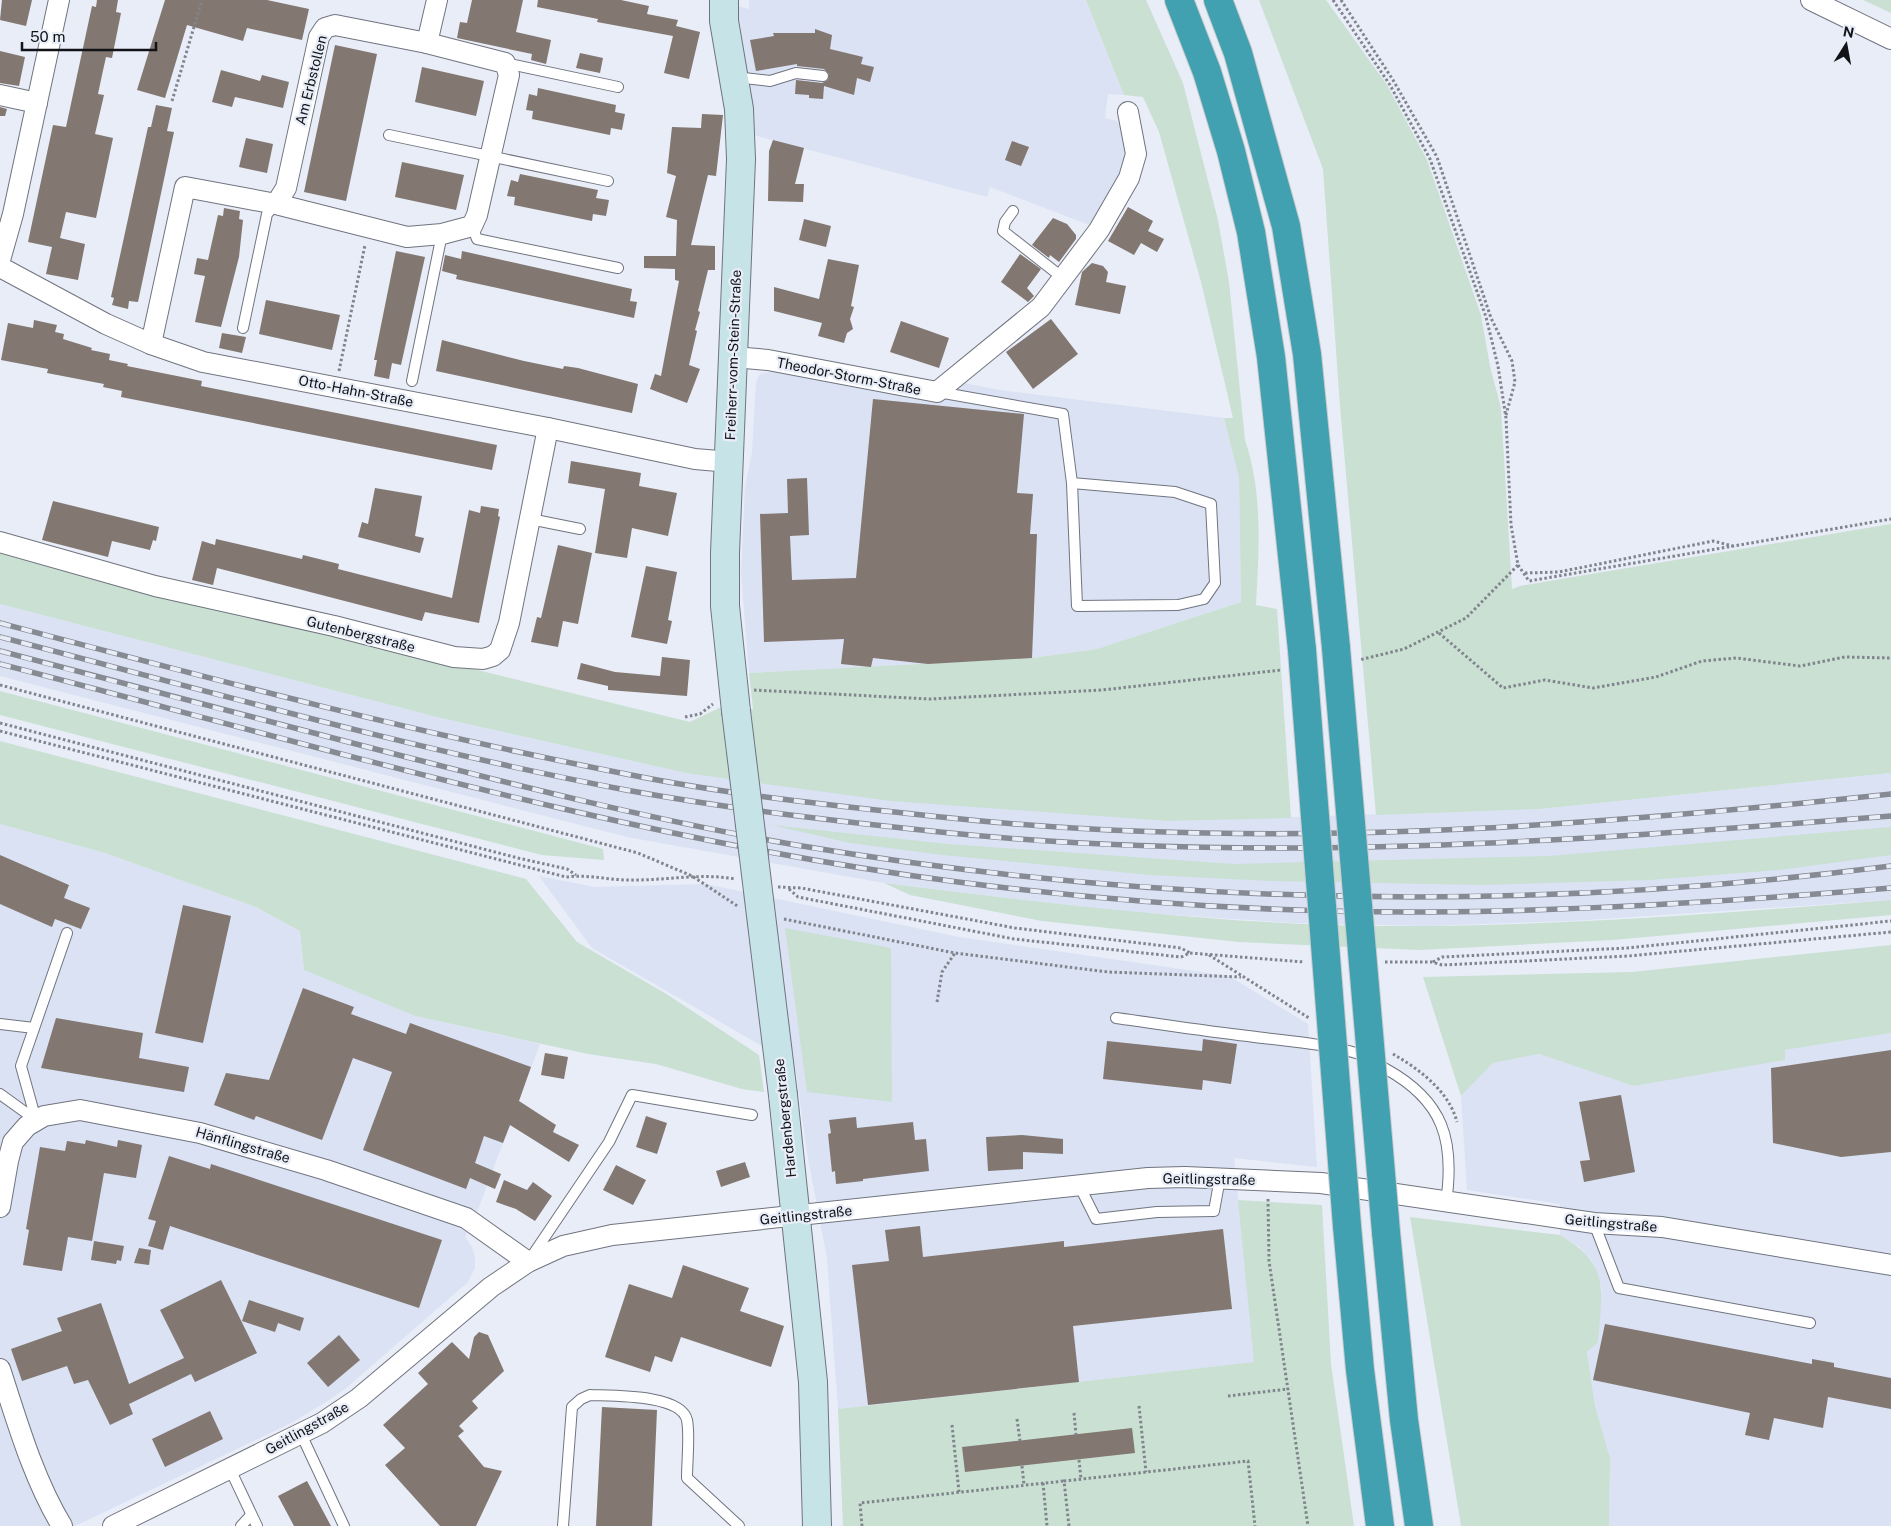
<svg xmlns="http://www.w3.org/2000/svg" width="1891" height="1526" font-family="'Public Sans',sans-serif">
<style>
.built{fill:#dae2f4}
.green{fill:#c9e0d3}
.building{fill:#827771}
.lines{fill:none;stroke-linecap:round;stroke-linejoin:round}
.lane-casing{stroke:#70747f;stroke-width:12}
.street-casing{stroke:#70747f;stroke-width:22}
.secondary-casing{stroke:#70747f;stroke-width:30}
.highway-casing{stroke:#cbcbcc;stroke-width:30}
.path{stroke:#81848c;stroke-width:3;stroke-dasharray:2.5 2.5;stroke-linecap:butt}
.lane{stroke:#fff;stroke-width:10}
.street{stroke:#fff;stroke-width:20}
.secondary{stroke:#c6e3e8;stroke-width:28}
.highway{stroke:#42a1b1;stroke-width:28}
.rail-casing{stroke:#868a92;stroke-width:5.5}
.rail{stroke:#e8edf8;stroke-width:4;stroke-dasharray:11;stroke-linecap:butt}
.secondary-bridge-casing{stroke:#70747f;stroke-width:30;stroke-linecap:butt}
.highway-bridge-casing{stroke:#cbcbcc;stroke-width:30;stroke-linecap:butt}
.secondary-bridge{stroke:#c6e3e8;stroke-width:28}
.highway-bridge{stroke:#42a1b1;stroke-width:28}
.labels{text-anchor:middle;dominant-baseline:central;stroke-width:4.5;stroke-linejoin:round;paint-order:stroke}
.street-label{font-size:14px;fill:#111317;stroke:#e8edf8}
</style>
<rect width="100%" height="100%" fill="#e8edf8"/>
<g class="built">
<path d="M749 0H1086L1124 95 1108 94 1105 118 1117 121 1123 131 1129 156 1095 227 990 187 987 197 754 135 753 109 737 6 749 9Z"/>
<path d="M775 371 936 402 959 382 999 390 1224 418 1239 478 1241 602 1097 649 1032 658 749 673 741 573 745 487 752 452 756 382 760 374Z"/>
<path d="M0 604 441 718 686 773 1168 821 1540 809 1891 773V900L1571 921 1424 926 1294 923 1114 911 884 883 627 837 0 676Z"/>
<path d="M0 824 105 853 256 907 300 931 304 970 415 1016 540 1044 479 1207 465 1237 472 1247 475 1257V1268L468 1282 345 1389 329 1400 291 1423 75 1526H0Z"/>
<path d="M539 876 595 887 706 884 959 937 1229 976 1308 1024 1317 1167 1234 1158 1255 1362 838 1409 827 1258 807 1153 795 1065 592 948Z"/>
<path d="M1891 1033V1526H1609L1610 1458 1595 1406 1587 1352 1602 1288 1592 1261 1579 1247 1560 1235V1204L1467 1190 1461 1096 1493 1063 1539 1054 1634 1086 1785 1059V1050Z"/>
</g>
<g class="green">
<path d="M1086 0H1146L1183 83 1218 220 1229 282 1245 440C1263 492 1259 551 1256 605L1277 609 1291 818 1168 821 891 801 686 773 441 718 0 604V548L330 634 690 722 719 708 753 709 749 673 1032 658 1097 649 1241 602 1239 478 1224 418H1233L1201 282 1159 132 1143 97 1124 95Z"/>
<path d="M1259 0H1326L1387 85 1427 160 1481 315 1490 366 1501 408 1512 589 1520 586 1891 524V773L1540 809 1376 815 1340 406 1323 169Z"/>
<path d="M1863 0H1891V13Z"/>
<path d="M0 691 603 849 604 860 542 855 0 715Z"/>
<path d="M0 741 526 879 577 942 668 995 759 1055 764 1092 742 1089 656 1064 588 1054 415 1016 304 970 300 931 256 907 105 853 0 824Z"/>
<path d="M771 825 948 844 1234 864 1549 856 1891 827V855L1779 870 1649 880 1483 885 1270 881 1150 875 943 855 850 843Z"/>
<path d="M884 883C1063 905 1244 928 1425 926 1580 925 1736 912 1891 900V915L1613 940 1419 950 1239 942 1042 921 910 895Z"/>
<path d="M785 928 891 948 892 1102 807 1092Z"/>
<path d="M1891 945V1033L1785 1050V1060L1634 1086 1539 1054 1493 1063 1461 1096 1423 977 1632 972Z"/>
<path d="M1238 1200 1322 1205 1331 1364 1354 1526H843L838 1409 1254 1362Z"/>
<path d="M1410 1217 1560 1235C1611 1265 1602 1290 1598 1342L1587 1352 1595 1406 1610 1458 1609 1526H1461Z"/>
</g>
<g class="building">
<path d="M2 0H32L26 26 0 20Z"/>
<path d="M97 0H118L116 12 121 13 112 58 106 57 102 75 98 94 104 95 95 134 113 138 96 218 66 212 60 238 85 244 78 280 46 274 52 247 28 242 53 125 66 127 92 6 96 7Z"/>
<path d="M165 0H267L309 9 302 40 247 28 243 41 187 25 165 98 137 90Z"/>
<path d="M472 0H523L516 32 551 40 546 64 531 60 532 54 457 38 460 22 467 23Z"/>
<path d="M538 0H621L649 6 647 14 678 20 676 26 700 32 689 79 664 73 673 36 597 22 598 19 537 7Z"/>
<path d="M815 29 832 35 830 49 863 57 861 64 874 67 870 82 857 78 854 95 824 86 823 99 809 98V95L795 94 796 80 822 83 828 80 829 74 824 69 797 66V64L756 71 750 40 774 36 773 33H815Z"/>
<path d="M335 45 377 54 346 201 304 192Z"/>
<path d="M0 51 25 57 19 86 0 83Z"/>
<path d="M580 53 603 58 600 73 576 68Z"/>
<path d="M422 67 484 81 476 116 415 102Z"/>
<path d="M221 70 260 81 262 75 289 82 283 108 235 97 232 107 212 102Z"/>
<path d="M538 88 616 105 615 112 625 114 622 130 611 128 610 135 532 119 533 111 526 110 529 94 537 96Z"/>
<path d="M156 105 172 108 167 131 174 132 138 302 129 301 128 309 112 305 114 298 111 297 148 127H151Z"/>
<path d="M0 107 7 109 5 116H0Z"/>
<path d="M702 114 723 115 716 176 708 175 691 245 715 246V270H708L698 311 700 312 695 330 697 331 689 365 700 369 687 403 650 389 655 374 661 376 679 281 675 280V269L644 268V256H676L677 220 666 217 676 176 667 173 672 127 701 128Z"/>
<path d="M246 138 273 144 267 173 239 167Z"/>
<path d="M773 140 804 148 795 184H804L803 202 768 201 769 151Z"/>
<path d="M1012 141 1029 147 1021 166 1005 160Z"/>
<path d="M402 162 464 175 456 210 395 197Z"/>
<path d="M520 174 598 190 596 198 609 200 606 216 593 214 592 221 514 205 515 197 507 196 511 180 518 182Z"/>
<path d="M1128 207 1153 221 1148 231 1164 239 1157 252 1141 243 1134 255 1108 241Z"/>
<path d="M224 208 240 211 239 219 243 220 239 257 221 327 195 322 205 276 194 274 197 258 208 260 218 215 223 216Z"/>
<path d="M1053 218 1067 224 1076 235V239L1059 262 1050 255 1049 258 1032 245Z"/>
<path d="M804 219 831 226 826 247 799 240Z"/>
<path d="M396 251 425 257 401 365 392 363 389 379 374 376 377 360H374Z"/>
<path d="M462 251 632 289 630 301 637 302 634 318 456 279 457 275 442 271 445 255 461 259Z"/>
<path d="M1020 254 1041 269 1027 288 1034 296 1028 302 1001 282Z"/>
<path d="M828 259 859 265 851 306 854 307 850 319 853 329 847 333 844 343 818 336 822 323 774 311V287L819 299Z"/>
<path d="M1092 263 1103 266 1108 272 1106 282 1126 286 1120 314 1075 305 1082 272Z"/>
<path d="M266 300 340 315 332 350 259 334Z"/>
<path d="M1051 319 1078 354 1033 389 1006 352Z"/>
<path d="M34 320 57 325 55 332 64 334 63 339 92 348 91 350 110 354 109 360 128 364 127 366 202 381 201 386 497 445 492 470 121 397 122 391 103 387 104 384 47 373 48 369 1 360 8 323 33 328Z"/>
<path d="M901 321 949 338 939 368 890 352Z"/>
<path d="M222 333 246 337 242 353 219 348Z"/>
<path d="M442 340 524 361 563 369 564 366 578 368 638 384 632 413 436 371Z"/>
<path d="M873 399 1024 414 1017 493 1033 494 1030 534H1037L1032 658 928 664 873 658 871 667 841 664 844 639 764 642 760 514 788 513 787 479 807 478 809 535 790 536 792 580 856 578Z"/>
<path d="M571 461 641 473 639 486 677 493 668 536 632 528 627 558 595 553 605 489 568 483Z"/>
<path d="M375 488 422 496 415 536 424 538 420 553 358 537 362 522 368 524Z"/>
<path d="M53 501 159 527 156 541 153 540 150 550 112 541 108 557 42 540Z"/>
<path d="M481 506 499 509 498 516 500 517 479 623 425 612 422 621 217 568 213 585 192 580 202 541 215 545 216 539 302 559 303 555 339 564 338 569 452 598 469 510 480 513Z"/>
<path d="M558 545 592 553 578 624 563 621 558 647 531 642 537 617 541 618Z"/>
<path d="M646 566 677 572 668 620 672 621 667 644 631 637Z"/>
<path d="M662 657 690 660 687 696 608 690V686L577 679 581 663 615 672 660 676Z"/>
<path d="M0 855 69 885 64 898 90 908 81 929 55 919 52 927 0 904Z"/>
<path d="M183 905 231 916 203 1043 155 1033Z"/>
<path d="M303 988 354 1007 351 1014 406 1034 410 1023 531 1067 519 1101 556 1125 553 1132 579 1145 569 1162 510 1125 503 1143 484 1136 475 1163 501 1174 495 1189 470 1178 466 1189 363 1150 392 1072 353 1058 322 1140 256 1116 254 1120 214 1105 226 1073 269 1080Z"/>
<path d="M56 1018 143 1033 139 1058 189 1067 184 1092 41 1068Z"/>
<path d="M1203 1039 1237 1044 1231 1084 1203 1080 1202 1090 1103 1079 1107 1041 1202 1051Z"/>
<path d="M1891 1050V1152L1841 1157 1773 1143 1771 1068Z"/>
<path d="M545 1053 568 1057 564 1079 541 1075Z"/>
<path d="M1621 1095 1635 1172 1584 1182 1580 1161 1590 1160 1579 1102Z"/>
<path d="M646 1116 667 1123 657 1154 636 1147Z"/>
<path d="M856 1117 857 1128 913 1122 915 1140 926 1139 929 1171 863 1179V1181L836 1184 835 1171 832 1172 828 1134 831 1133 829 1120Z"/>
<path d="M1022 1135 1063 1139V1154L1023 1152V1169L988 1171 986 1137Z"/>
<path d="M86 1140 117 1147 118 1140 142 1145 136 1178 104 1173 92 1241 68 1237 62 1271 23 1265 29 1230 26 1229 40 1147 65 1151 67 1141 85 1144Z"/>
<path d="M169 1156 210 1169 211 1164 442 1240 419 1308 170 1226 163 1250 148 1246 156 1221 148 1219Z"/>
<path d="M745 1162 750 1177 721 1187 716 1171Z"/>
<path d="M616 1165 646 1180 633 1205 603 1190Z"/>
<path d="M504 1180 527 1190 533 1182 552 1196 535 1221 516 1209 496 1202Z"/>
<path d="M920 1226 923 1257 1064 1241V1247L1223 1229 1232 1309 1073 1326 1079 1382 868 1405 852 1265 889 1261 885 1230Z"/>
<path d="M94 1241 124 1246 121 1261 117 1260 116 1264 91 1260Z"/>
<path d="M139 1248 151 1250 149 1265 134 1263Z"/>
<path d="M683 1265 749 1288 740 1311 784 1326 771 1367 681 1337 672 1362 655 1356 650 1372 605 1357 629 1284 672 1298Z"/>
<path d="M221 1280 257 1353 195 1382 191 1374 129 1404 133 1414 110 1425 88 1380 74 1384 67 1366 22 1381 11 1349 62 1331 57 1318 101 1303 129 1384 184 1358 160 1310Z"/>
<path d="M249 1300 304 1318 300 1331 278 1323 275 1332 242 1321Z"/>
<path d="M1605 1324 1812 1364V1359L1834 1363V1367L1891 1378V1409L1828 1397 1823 1428 1774 1418 1769 1440 1745 1435 1750 1413 1593 1380Z"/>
<path d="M479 1332 488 1335 504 1371 472 1401 478 1408 459 1426 464 1431 458 1436 484 1467 502 1471 476 1526H440L385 1465 405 1448 383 1425 428 1384 418 1373 452 1342 469 1359 474 1337Z"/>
<path d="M339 1335 360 1360 328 1387 307 1363Z"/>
<path d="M602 1407 657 1410 652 1526H596Z"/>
<path d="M210 1411 223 1439 165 1467 152 1439Z"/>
<path d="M1132 1428 1135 1453 965 1472 962 1447Z"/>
<path d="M307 1481 331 1526H294L278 1496Z"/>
</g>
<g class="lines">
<defs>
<g id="lane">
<path d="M505 63 618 87"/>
<path d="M735 77 770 81 796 73 823 76"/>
<path d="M389 135 608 181"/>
<path d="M1013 211 1005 222 1003 231 1063 278"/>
<path d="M472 226 477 239 618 268"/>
<path d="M243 328 267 214 276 204"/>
<path d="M412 381 442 234"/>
<path d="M938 392 1063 414 1072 483 1077 606 1178 605 1204 599 1215 583 1211 504 1175 492 1072 483"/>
<path d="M530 519 580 529"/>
<path d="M1116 1018C1160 1024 1204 1031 1248 1036 1283 1041 1322 1043 1356 1053 1367 1056 1377 1064 1386 1069 1444 1101 1455 1141 1446 1203"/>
<path d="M0 1024 34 1028"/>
<path d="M0 1094 36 1120 21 1066 67 933"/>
<path d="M1079 1185 1096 1219 1157 1212 1214 1211 1220 1178"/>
<path d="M1594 1223 1619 1288 1810 1323"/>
<path d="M532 1256 609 1142 632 1095 752 1115"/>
<path d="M301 1434 344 1526"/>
<path d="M230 1469 257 1526"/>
<path d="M241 1526 251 1515"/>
<path d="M563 1526 572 1407 581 1399 590 1395C612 1396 681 1394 687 1420 690 1435 687 1461 687 1478L739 1526"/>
</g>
<g id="street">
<path d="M1811 0 1891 39"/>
<path d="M427 43 437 0"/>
<path d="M0 95 37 103"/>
<path d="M0 260 13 214 59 0"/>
<path d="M0 267 106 324 151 344 203 362 548 428 695 459 730 462"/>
<path d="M151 344 185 187 276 204 407 237 442 234 472 226 477 215 509 75 505 63 427 43 335 25 325 28 319 37 286 188 276 204"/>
<path d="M734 357 768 360 937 392 1041 307 1099 230 1129 178 1136 154 1128 112"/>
<path d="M0 542 155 586 334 626 454 657 483 659 493 656 500 650 509 623 548 428"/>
<path d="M0 1207 8 1161 13 1142 27 1126 44 1116 80 1110 200 1133 326 1170 466 1218 528 1262"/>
<path d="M0 1369C17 1421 33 1478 62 1526"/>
<path d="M113 1526 322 1423 359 1398 491 1287 528 1262 563 1246 612 1235 1148 1178 1185 1177 1321 1183 1594 1223 1662 1227 1891 1265"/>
</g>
<g id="secondary">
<path d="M724 0V21L739 109 741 159 725 553V606L736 711"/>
<path d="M783 1095 813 1382 817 1526"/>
</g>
<g id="highway">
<path d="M1179 0 1207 72 1231 151 1251 232 1271 357 1302 650"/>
<path d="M1218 0 1238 53 1286 226 1307 354 1336 648"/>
<path d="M1347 1226 1360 1370 1380 1526"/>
<path d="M1386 1232 1404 1420 1419 1526"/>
</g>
</defs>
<use href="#lane" class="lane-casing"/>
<use href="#street" class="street-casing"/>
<use href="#secondary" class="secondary-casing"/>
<use href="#highway" class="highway-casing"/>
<g class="path">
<path d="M1333 0 1390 85 1430 159 1486 317 1498 366 1506 418 1511 525 1518 565 1466 618 1404 649 1359 660"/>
<path d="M1341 0 1393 80 1437 157 1491 318 1512 361 1515 382 1506 415"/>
<path d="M172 101 202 0"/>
<path d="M339 371 365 245"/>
<path d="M1518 565 1529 581 1891 519"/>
<path d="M1525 573 1559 572 1713 541 1733 546"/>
<path d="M1439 633 1503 688 1545 680 1593 688 1656 677 1702 661 1736 658 1800 666 1845 657 1891 658"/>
<path d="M0 685 638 853 692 876 739 907"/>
<path d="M754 690 930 699 1102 690 1281 670"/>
<path d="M685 717 700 714 713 704"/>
<path d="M0 723 518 858 567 869 576 875"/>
<path d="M0 731 566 877C589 874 612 881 635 880 669 880 702 873 735 879"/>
<path d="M778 887 801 888 1015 928 1181 948 1190 953"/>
<path d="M789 889 798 897 1014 939 1181 957 1190 953 1304 962"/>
<path d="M784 919 955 953 1108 972 1241 977"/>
<path d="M1209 955 1309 1018"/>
<path d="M1385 962H1432L1442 965 1628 956 1891 932"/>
<path d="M1433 962 1442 957 1627 948 1891 921"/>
<path d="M937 1002 942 972 955 953"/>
<path d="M1393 1054C1419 1069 1449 1091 1457 1122"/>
<path d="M1268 1199 1269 1261 1308 1526"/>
<path d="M1228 1396 1288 1389"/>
<path d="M1139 1406 1146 1472"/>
<path d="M1074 1413 1076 1435"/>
<path d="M1017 1419 1020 1441"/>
<path d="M952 1425 959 1492"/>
<path d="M1079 1460 1081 1479"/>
<path d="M1022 1466 1024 1485"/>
<path d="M1043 1483 1047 1526"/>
<path d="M862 1526 860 1503 1064 1481"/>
<path d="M1069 1526 1064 1481 1248 1461 1255 1526"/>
</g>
<use href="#lane" class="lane"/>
<use href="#street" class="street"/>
<use href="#secondary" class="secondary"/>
<use href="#highway" class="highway"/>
<defs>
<g id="rail">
<path d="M0 623C208 678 415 733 626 774 730 795 836 806 941 817 1258 851 1575 828 1891 794"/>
<path d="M0 637C207 691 415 750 626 790 729 809 836 821 940 832 1257 865 1575 841 1891 816"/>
<path d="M0 651C127 685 255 718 383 751 519 786 657 821 796 845 1158 906 1527 913 1891 866"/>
<path d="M0 664C317 746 633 840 958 882 1114 902 1272 913 1429 912 1583 911 1737 901 1891 888"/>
</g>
</defs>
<use href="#rail" class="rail-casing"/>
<use href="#rail" class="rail"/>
<defs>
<path id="secondary-bridge" d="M736 711 783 1095"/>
<g id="highway-bridge">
<path d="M1336 648 1386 1232"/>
<path d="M1302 650 1347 1226"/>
</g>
</defs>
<use href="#secondary-bridge" class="secondary-bridge-casing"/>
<use href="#highway-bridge" class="highway-bridge-casing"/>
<use href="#secondary-bridge" class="secondary-bridge"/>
<use href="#highway-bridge" class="highway-bridge"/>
</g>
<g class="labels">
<g class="street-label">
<text transform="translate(311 80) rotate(-76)">Am Erbstollen</text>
<text transform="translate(733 355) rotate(-88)">Freiherr-vom-Stein-Straße</text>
<text transform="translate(849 376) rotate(11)">Theodor-Storm-Straße</text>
<text transform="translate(356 391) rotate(11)">Otto-Hahn-Straße</text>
<text transform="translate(361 634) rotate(14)">Gutenbergstraße</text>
<text transform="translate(785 1118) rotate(-96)">Hardenbergstraße</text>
<text transform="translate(243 1145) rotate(16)">Hänflingstraße</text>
<text transform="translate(1209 1179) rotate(1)">Geitlingstraße</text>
<text transform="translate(806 1215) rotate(-6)">Geitlingstraße</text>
<text transform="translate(1611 1223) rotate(5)">Geitlingstraße</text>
<text transform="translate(307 1428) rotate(-29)">Geitlingstraße</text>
</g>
</g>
<g transform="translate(1846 45) rotate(11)" stroke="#e8edf8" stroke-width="4" paint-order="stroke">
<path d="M0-4L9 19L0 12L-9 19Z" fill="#111317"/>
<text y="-8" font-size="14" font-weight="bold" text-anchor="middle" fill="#111317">N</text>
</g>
<path d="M22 42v8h134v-8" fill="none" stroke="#111317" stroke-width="2.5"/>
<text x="30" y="42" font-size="15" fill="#111317" stroke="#e8edf8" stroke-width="4" paint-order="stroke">50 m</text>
</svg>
